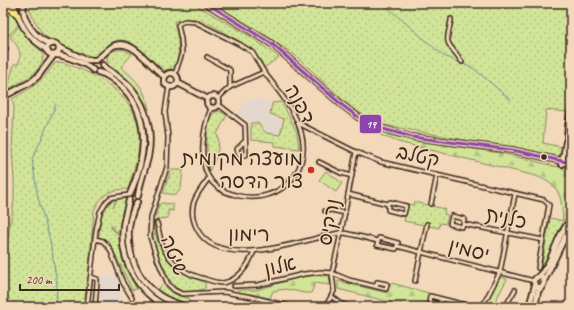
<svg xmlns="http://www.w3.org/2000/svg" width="574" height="310" font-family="Caveat,'Playpen Sans Hebrew',sans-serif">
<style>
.built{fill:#e4d8ce}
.grass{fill:url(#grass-dots);stroke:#86875b}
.forest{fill:url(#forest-firs);stroke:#86875b}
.garden{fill:#d1e498;stroke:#86875b}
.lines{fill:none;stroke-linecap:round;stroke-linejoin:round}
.stream{stroke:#6c8b9b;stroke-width:1}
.street-casing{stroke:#3b2a1e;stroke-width:6}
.secondary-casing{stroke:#3b2a1e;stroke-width:8}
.primary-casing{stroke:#3b2a1e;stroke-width:8}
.street{stroke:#f3d8ba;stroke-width:3}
.secondary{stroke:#f3d8ba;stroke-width:4.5}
.primary{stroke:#f6e281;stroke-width:5}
.bus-1-casing{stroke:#f3d8ba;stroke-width:6}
.bus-1{stroke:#8e44ad;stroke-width:3}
.bus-dot{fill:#3b2a1e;stroke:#f3d8ba;stroke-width:1.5}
.poi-dot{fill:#c8321e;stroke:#f3d8ba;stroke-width:1.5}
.labels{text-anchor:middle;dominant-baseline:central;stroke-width:3;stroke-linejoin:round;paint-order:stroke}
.street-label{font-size:20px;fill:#3b2a1e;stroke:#f3d8ba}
.poi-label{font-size:20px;fill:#3b2a1e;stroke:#f3d8ba;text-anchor:end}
.line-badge{stroke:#f3d8ba;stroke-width:1.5}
.badge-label{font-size:11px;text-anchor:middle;font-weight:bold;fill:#fff}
</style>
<defs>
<pattern id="grass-dots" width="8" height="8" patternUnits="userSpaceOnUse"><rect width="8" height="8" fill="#d1e498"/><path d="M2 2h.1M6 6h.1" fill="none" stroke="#b4c483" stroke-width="1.8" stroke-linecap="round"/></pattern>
<pattern id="forest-firs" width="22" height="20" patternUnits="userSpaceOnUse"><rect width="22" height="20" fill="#d1e498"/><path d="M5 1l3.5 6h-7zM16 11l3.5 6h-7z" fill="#b4c483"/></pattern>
</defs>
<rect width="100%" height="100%" fill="#f3d8ba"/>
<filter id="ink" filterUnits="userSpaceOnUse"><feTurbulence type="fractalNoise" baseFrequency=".025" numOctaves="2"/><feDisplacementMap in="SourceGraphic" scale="8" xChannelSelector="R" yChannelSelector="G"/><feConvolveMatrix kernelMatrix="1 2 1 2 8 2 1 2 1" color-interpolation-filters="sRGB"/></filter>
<g filter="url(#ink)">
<g class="built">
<path d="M246 99H259L270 102 269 115 282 121 279 134 266 132 260 122H248L238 114Z"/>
<path d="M99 275 117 277 121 282 122 307H97Z"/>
</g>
<g class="grass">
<path d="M30 3H193L251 37 279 57 264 68 261 61 252 49 203 20 193 19 174 21C177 33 186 70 164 70 151 62 131 32 113 42 106 46 102 52 97 57 88 57 52 42 45 36 39 30 27 10 30 3Z"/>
<path d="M211 3H554V6L571 7C571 42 568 77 568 112L546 110 543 143 562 147 560 155 556 157 384 125 354 110 296 56 254 28Z"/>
<path d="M20 25C26 39 32 43 43 53 45 72 20 82 7 90L14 64H18C23 53 18 46 10 37Z"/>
<path d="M122 49 132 54 121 67C138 82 145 88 149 110 140 91 125 77 108 65L107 59 108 54 113 51Z"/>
<path d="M61 62C101 75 144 98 139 147 137 162 132 175 128 189 109 190 103 193 94 210L88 280 83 307H3V256H5L14 200V180L12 150 14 107 12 99C33 87 41 83 55 63Z"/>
<path d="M282 102 297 133 299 149 275 146V142L251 140V123H258L266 133 280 135 284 119 270 114 272 103Z"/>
<path d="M219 111 227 115 217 134C222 144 215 162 209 171 207 159 205 126 211 116 213 113 216 112 219 111Z"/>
<path d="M171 170H183L181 188 176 195 163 193Z"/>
<path d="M118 197 113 207 118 198 127 199 122 213 119 233 114 230 111 225V228L119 235C119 257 126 270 137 289L132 290 109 241 99 238C100 220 100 207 118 197Z"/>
<path d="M414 202 445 209 444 214 448 215 446 224 440 223 439 228 404 221 408 204 413 205Z"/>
<path d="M161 203 173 204V211L168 210V218L157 219 155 216 159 206Z"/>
<path d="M153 218C156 253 171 271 205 281V288C179 299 172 286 163 266 159 258 155 251 154 243 152 235 153 226 153 218Z"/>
<path d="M550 218 564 221 541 270Z"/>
<path d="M163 284C170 292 178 297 189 298V306L176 302 156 291Z"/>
</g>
<g class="forest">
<path d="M8 14 13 16 19 24 9 35 5 31H3V15Z"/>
<path d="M359 122 378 131 400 138 501 153 563 168C572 177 571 202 571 215L563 220C561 195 561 186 536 176L398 142 378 134Z"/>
<path d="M329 274 330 285 315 283 311 293H304L286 289 273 291 270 298 239 293 238 290H256L300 277Z"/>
<path d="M500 277 507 279 492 307H485Z"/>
<path d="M338 281 387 293 391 283 429 293 427 303 435 307H439L442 303 460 307H410L338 289Z"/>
</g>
<path class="garden" d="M326 171 342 183 336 192 319 180Z"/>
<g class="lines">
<g class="stream">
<path d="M382 3 444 56 473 68 511 100"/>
<path d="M56 307 57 283 50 240 38 198 32 159 42 138 56 104"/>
</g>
<defs>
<g id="street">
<path d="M451 19V21C444 49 448 40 462 62"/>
<path d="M3 55 6 49"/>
<path d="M207 57 230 70V87"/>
<path d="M175 74 182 53 181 39 178 25 180 23 185 21 195 22 239 44 252 52 264 72"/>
<path d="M169 86 165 112 168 137 167 167 151 217 150 237 158 261 168 284 174 290 182 294 224 292 252 297 292 307"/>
<path d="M219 105 245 125 246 155H239L237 149 245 141"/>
<path d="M211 108C203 128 197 164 212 182 217 188 225 192 232 194 274 208 313 175 301 132 295 110 278 90 264 72L230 87 218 98"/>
<path d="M298 123 356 152 381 162 544 200 549 205 538 268"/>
<path d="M319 162 341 173 352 176"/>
<path d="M209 178C196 195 186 207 197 229 220 273 303 239 340 233 347 232 369 239 378 241"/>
<path d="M348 194 388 204 390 202 406 206 404 214 388 210V204"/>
<path d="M431 204 437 175"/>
<path d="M325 211 331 210 345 213"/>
<path d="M157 223C160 235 161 248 169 257 180 270 190 275 205 279 211 281 217 283 223 283 239 280 249 265 254 251"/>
<path d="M463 224 464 219 452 216 450 224 462 227 463 224 543 240"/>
<path d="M379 238 398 243 396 249 377 245Z"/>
<path d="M95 239 103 241 110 249 123 283 132 298"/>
<path d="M397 246 534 281"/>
<path d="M91 277 97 279V282L95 307"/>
<path d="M415 281 427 224"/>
<path d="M234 286 258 285 304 274 321 272 332 273 349 280 386 289 387 284 377 282 376 286"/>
<path d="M332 297 342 304 350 307"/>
<path d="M442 300 438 304 429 302 430 296 474 307"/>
<path d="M87 307 96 230 100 212 106 202 110 198 115 197 129 195"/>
<path d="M321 307 327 304 334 291 332 273 341 233 356 152"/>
<path d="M482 307 500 272 515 194"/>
<path d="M505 307 515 290"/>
</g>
<g id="secondary">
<path d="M13 3C18 16 23 30 33 39 38 44 44 46 48 52"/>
<path d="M24 3C20 19 36 40 52 44"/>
<circle cx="53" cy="49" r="6"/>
<path d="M59 47 86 60H96"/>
<path d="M56 55C64 55 88 64 93 70"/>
<path d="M96 60C102 56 107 50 113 46 133 37 150 67 165 77"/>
<path d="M103 65C106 70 111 71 116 75 122 79 127 83 132 89 147 108 153 133 148 157 145 170 140 182 138 196"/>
<path d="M98 72C108 74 117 82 124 89 152 119 145 160 130 194"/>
<circle cx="171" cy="80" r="7"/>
<path d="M178 83 208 99"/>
<circle cx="213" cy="102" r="6"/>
<path d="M3 97 31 82 38 76 54 55"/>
<path d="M571 111C568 125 564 143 571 156"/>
<path d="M562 164 566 142"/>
<path d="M129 200C127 209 124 218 123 227 120 260 137 293 168 307"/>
<path d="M137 202C120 233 130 275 159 295 167 301 177 304 187 307"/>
<circle cx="539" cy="282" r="5"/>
<path d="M538 277C554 262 555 236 571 220"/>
<path d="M544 281 566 235 571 227"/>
<path d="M529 307 535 285"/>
<path d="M535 307 538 291 542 287"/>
</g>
<g id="primary">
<path d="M206 3 272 44 342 105 358 117 376 127 412 137 512 150 571 163"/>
<path d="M4 8 13 3"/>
<path d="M3 9H11L18 15"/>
</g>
</defs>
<use href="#street" class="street-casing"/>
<use href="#secondary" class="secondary-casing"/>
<use href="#primary" class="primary-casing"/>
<use href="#street" class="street"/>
<use href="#secondary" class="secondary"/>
<use href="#primary" class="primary"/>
<defs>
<path id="bus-1" d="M206 3 272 44 342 105 358 117 376 127 412 137 512 150 571 163"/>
</defs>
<use href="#bus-1" class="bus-1-casing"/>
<use href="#bus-1" class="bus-1"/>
</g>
</g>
<circle class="bus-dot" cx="544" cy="157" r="3.5"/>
<circle class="poi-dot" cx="311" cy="170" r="4"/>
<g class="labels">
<g class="street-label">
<text transform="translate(300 104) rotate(62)">דפנה</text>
<text transform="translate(418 156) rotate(13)">קטלב</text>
<text transform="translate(506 218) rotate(12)">כלנית</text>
<text transform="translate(329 222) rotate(-79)">נרקיס</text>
<text x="249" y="234">רימון</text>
<text transform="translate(469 250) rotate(14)">יסמין</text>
<text transform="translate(174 255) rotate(69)">שיטה</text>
<text transform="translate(280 266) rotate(-13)">אלון</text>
</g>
<g class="poi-label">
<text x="303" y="158">מועצה מקומית<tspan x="303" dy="23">צור הדסה</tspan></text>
</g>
</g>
<rect class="line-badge" x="359" y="114" width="23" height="20" rx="4" fill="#8e44ad"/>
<g class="badge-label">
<text x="371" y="128">19</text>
</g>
<rect width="574" height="310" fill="none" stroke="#f3d8ba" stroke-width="16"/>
<rect x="8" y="8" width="558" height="294" fill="none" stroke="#3b2a1e" stroke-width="1.5" filter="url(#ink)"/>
<path d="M20 284v6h99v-6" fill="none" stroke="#3b2a1e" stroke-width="2"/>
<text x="26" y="284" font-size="12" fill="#3b2a1e" stroke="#f3d8ba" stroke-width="3" paint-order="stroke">200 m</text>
</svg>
